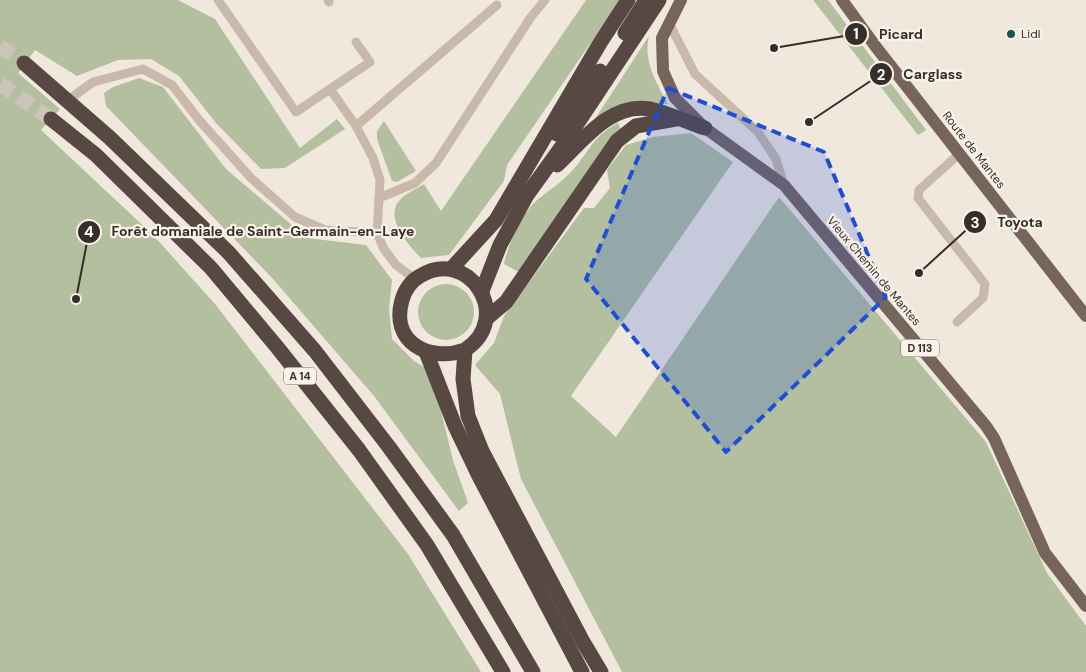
<svg xmlns="http://www.w3.org/2000/svg" width="1086" height="672" font-family="'DM Sans',sans-serif">
<style>
.green{fill:#b3bf9e}
.lines{fill:none;stroke-linecap:round;stroke-linejoin:round}
.highway-tunnel{stroke:#ccc3b9;stroke-width:15;stroke-dasharray:15 8;stroke-linecap:butt}
.lane{stroke:#c8b9aa;stroke-width:9}
.primary{stroke:#77655b;stroke-width:12}
.highway{stroke:#574841;stroke-width:15}
.marked{fill:#1d4ed8;fill-opacity:0.2;stroke:#1d4ed8;stroke-width:4;stroke-dasharray:10 6;stroke-linejoin:round}
.poi-dot{fill:#215055;stroke:#f9f2ea;stroke-width:2}
.labels{text-anchor:middle;dominant-baseline:central;stroke-width:4.5;stroke-linejoin:round;paint-order:stroke}
.shield{fill:#f9f2ea;stroke:#706963;stroke-width:1}
.shield-label{font-size:11px;font-weight:bold;fill:#362e29}
.poi-label{font-size:12px;fill:#362e29;stroke:#f9f2ea;text-anchor:start}
.street-label{font-size:12px;fill:#362e29;stroke:#f9f2ea}
.leader{fill:none;stroke:#362e29;stroke-width:2}
.callout-dot{fill:#362e29;stroke:#f9f2ea;stroke-width:2}
.mark-label{font-size:15px;text-anchor:middle;font-weight:bold;fill:#fff}
.callout-label{font-size:14px;text-anchor:middle;font-weight:bold;fill:#362e29;stroke:#f9f2ea;stroke-width:4.5;stroke-linejoin:round;paint-order:stroke}
</style>
<rect width="100%" height="100%" fill="#f1e8dd"/>
<g class="green">
<path d="M0 0H178L215 19 300 148 337 119 345 129 285 168 261 169 216 123 179 76 151 59 118 60 77 76 35 50 18 73 60 109 41 130 153 235 215 304 408 554 481 672H0Z"/>
<path d="M586 0H620L507 165 504 181 449 255 421 258C409 246 383 217 400 200 406 193 416 189 424 184L441 211Z"/>
<path d="M813 0H828L926 130 918 135Z"/>
<path d="M649 36C643 61 656 82 668 104L639 102 593 122Z"/>
<path d="M139 78 163 87 226 169 307 238 366 245 392 280 389 309 392 339 414 361 424 367 437 395 453 460 468 503 459 511 374 396 273 279 106 106 104 93 113 87Z"/>
<path d="M384 121 416 171 397 182 392 181 377 139V131Z"/>
<path d="M618 123 621 130 519 272 504 264C507 247 522 214 535 202 546 192 560 184 571 172 590 152 590 138 618 123Z"/>
<path d="M691 133 733 162 571 396 616 437 779 197 986 442 1047 573 1086 626V672H622L521 479 500 394 475 365 494 343 504 316 584 208H594L610 188 607 170 626 145 653 137Z"/>
<circle cx="446" cy="312" r="28"/>
</g>
<g class="lines">
<g class="highway-tunnel">
<path d="M0 46 24 63"/>
<path d="M0 84 51 119"/>
</g>
<g class="lane">
<path d="M218 0 296 112 330 89 356 126 373 158 380 180 377 233 384 249 396 265 415 279"/>
<path d="M328 0 329 2"/>
<path d="M669 23 695 74 758 132 776 159 784 185"/>
<path d="M330 89 370 62 356 42"/>
<path d="M67 101 93 82 143 69 172 85 199 120 251 178 295 217 325 230 377 233"/>
<path d="M356 126 497 5"/>
<path d="M379 198 415 183 436 163 531 17 545 0"/>
<path d="M957 322 983 298 985 284 918 198 919 190 959 154"/>
</g>
<g class="primary">
<path d="M681 0 662 38 663 71 675 98 705 128 784 185 986 426 994 438 1045 553 1086 606"/>
<path d="M842 0 876 47 1086 316"/>
</g>
<g class="highway">
<path d="M625 33 646 0"/>
<path d="M24 63 110 138 229 253 315 351 389 447 453 535 533 672"/>
<path d="M51 119 96 155 211 268 277 347 359 450 427 545 503 672"/>
<path d="M557 134 600 71"/>
<path d="M557 165C582 142 610 102 650 109 668 113 687 122 705 128"/>
<path d="M451 269 496 220 600 43 628 0"/>
<path d="M482 291 500 245 527 195 563 145 659 0"/>
<path d="M487 318 506 302 617 141 636 126 676 119"/>
<path d="M465 350C429 363 390 342 402 300 405 290 411 281 420 276 468 246 515 317 465 350L463 379 468 416 482 451 582 640 601 672"/>
<path d="M426 352 455 426 479 476 582 672"/>
</g>
</g>
<path class="marked" d="M668 88 824 152 886 297 726 452 586 279Z"/>
<circle class="poi-dot" cx="1011" cy="34" r="5"/>
<g class="labels">
<g class="shield">
<rect x="901" y="339.5" width="38" height="17" rx="4"/>
<rect x="284" y="367.5" width="32" height="17" rx="4"/>
</g>
<g class="shield-label">
<text x="920" y="348">D 113</text>
<text x="300" y="376">A 14</text>
</g>
<g class="poi-label">
<text x="1021" y="34">Lidl</text>
</g>
<g class="street-label">
<text transform="translate(974 150) rotate(52)">Route de Mantes</text>
<text transform="translate(874 271) rotate(50)">Vieux Chemin de Mantes</text>
</g>
</g>
<path class="leader" d="M774 48L856 34M809 122L881 74M919 273L975 222M76 299L89 232"/>
<g class="callout-dot">
<circle cx="774" cy="48" r="5"/>
<circle cx="809" cy="122" r="5"/>
<circle cx="919" cy="273" r="5"/>
<circle cx="76" cy="299" r="5"/>
<circle cx="856" cy="34" r="12"/>
<circle cx="881" cy="74" r="12"/>
<circle cx="975" cy="222" r="12"/>
<circle cx="89" cy="232" r="12"/>
</g>
<g class="mark-label">
<text x="856" y="39">1</text>
<text x="881" y="80">2</text>
<text x="975" y="228">3</text>
<text x="89" y="237">4</text>
</g>
<g class="callout-label">
<text x="901" y="39">Picard</text>
<text x="933" y="79">Carglass</text>
<text x="1020" y="227">Toyota</text>
<text x="263" y="236">Forêt domaniale de Saint-Germain-en-Laye</text>
</g>
</svg>
